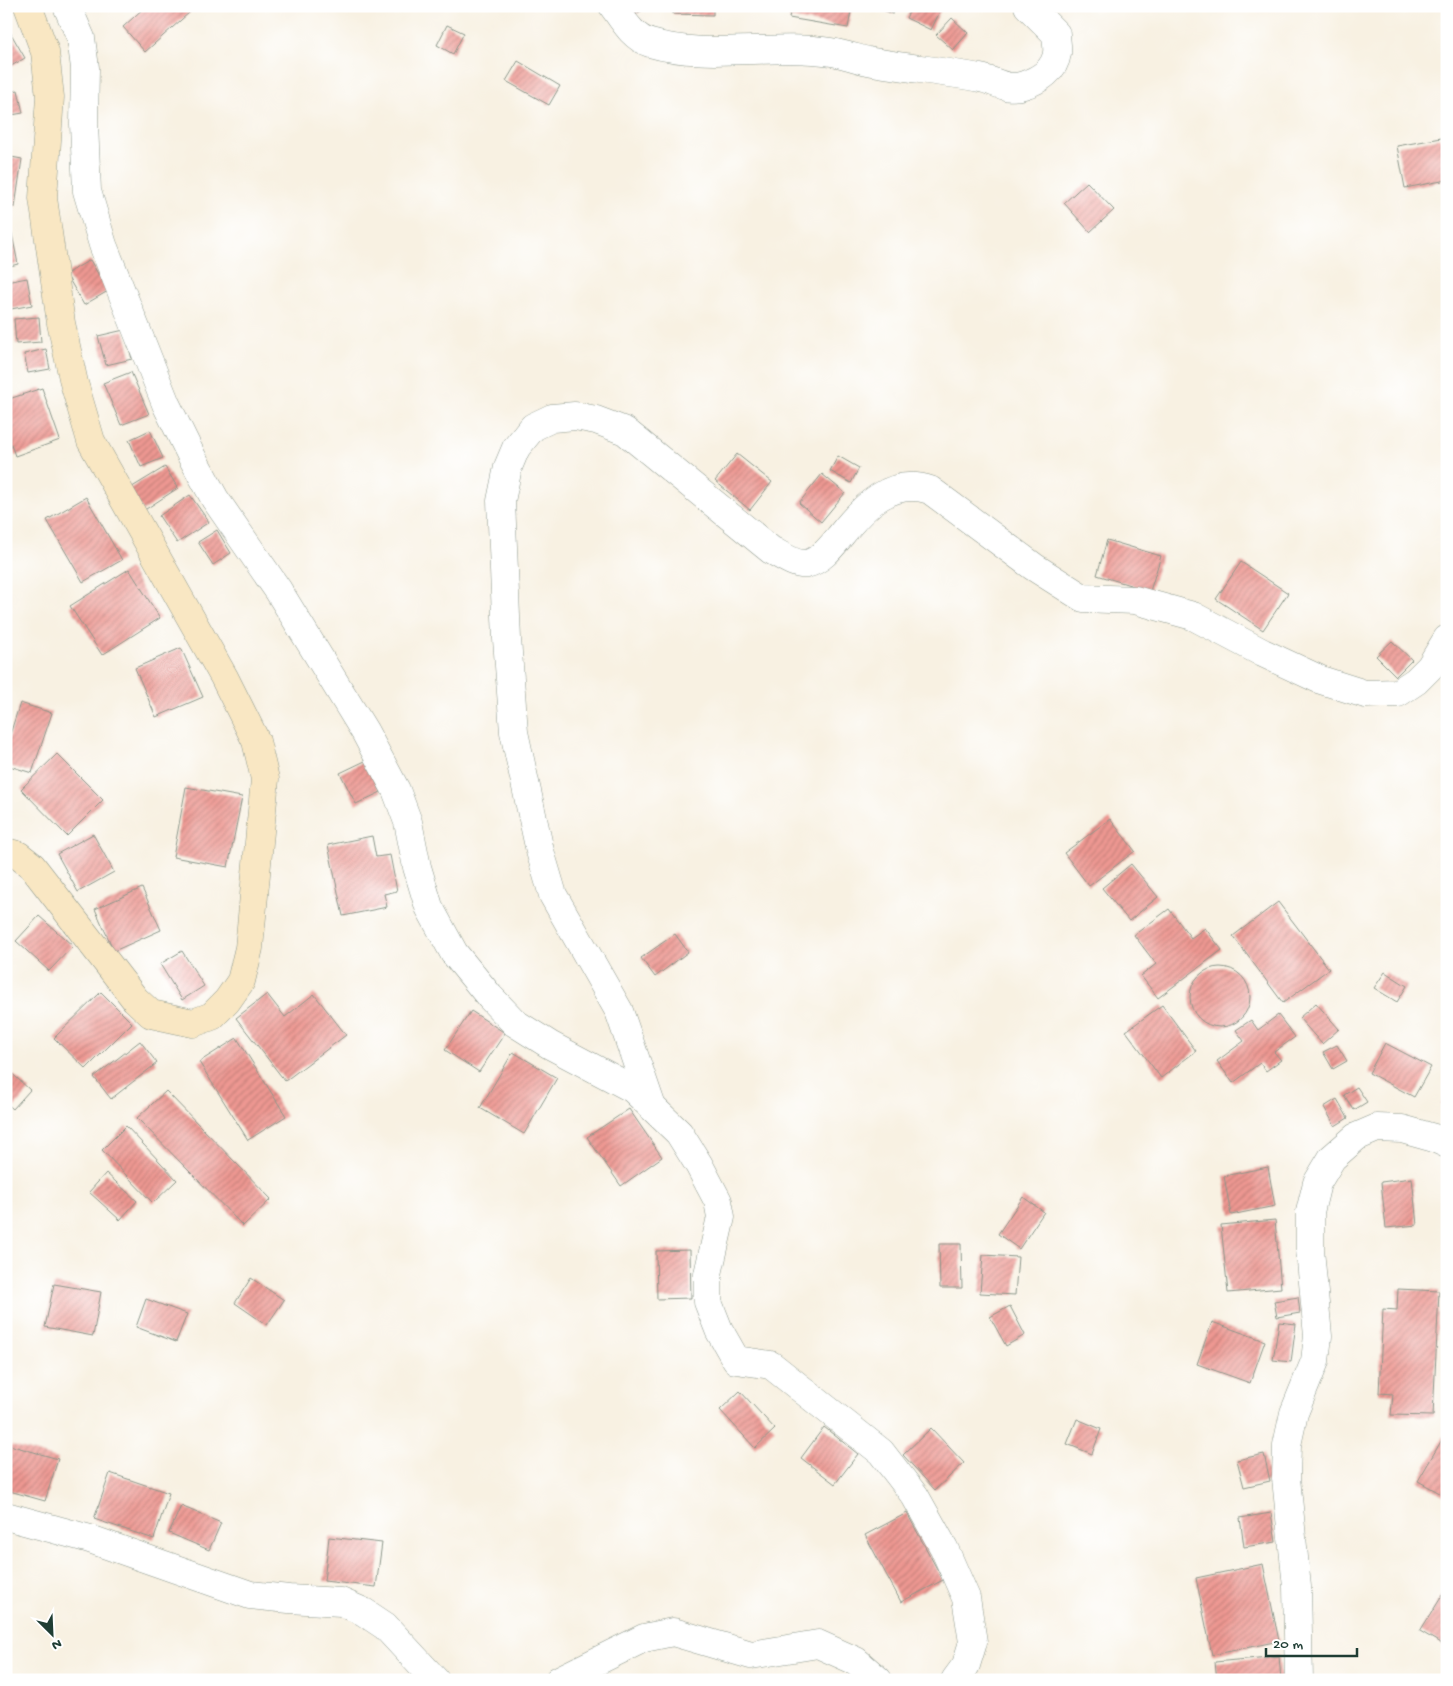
<svg xmlns="http://www.w3.org/2000/svg" width="1453" height="1686" font-family="'Gochi Hand',sans-serif">
<style>
.building{fill:url(#building-hatch)}
.lines{fill:none;stroke-linecap:round;stroke-linejoin:round}
.street-casing{stroke:#8c978b;stroke-width:29}
.secondary-casing{stroke:#8c978b;stroke-width:29}
.street{stroke:#fff;stroke-width:28}
.secondary{stroke:#f9e7c3;stroke-width:28}
</style>
<defs>
<pattern id="building-hatch" width="6" height="6" patternUnits="userSpaceOnUse" patternTransform="scale(1.25)"><rect width="6" height="6" fill="#ee9892"/><path d="M-1 1l2-2M0 6l6-6M5 7l2-2" fill="none" stroke="#c07d78"/></pattern>
</defs>
<rect width="100%" height="100%" fill="#fff"/>
<filter id="ink" filterUnits="userSpaceOnUse"><feTurbulence type="fractalNoise" baseFrequency=".02" numOctaves="2"/><feDisplacementMap in="SourceGraphic" scale="10" xChannelSelector="R" yChannelSelector="G"/><feConvolveMatrix kernelMatrix="1 2 1 2 8 2 1 2 1" color-interpolation-filters="sRGB"/></filter>
<filter id="wash" filterUnits="userSpaceOnUse"><feTurbulence type="fractalNoise" baseFrequency=".0096" numOctaves="4" result="noise"/><feDisplacementMap in="SourceGraphic" scale="20" xChannelSelector="R" yChannelSelector="G"/><feGaussianBlur stdDeviation="1.12" result="paint"/><feColorMatrix in="noise" values="0 0 0 0 0 0 0 0 0 0 0 0 0 0 0 0 0 1.4 0 .05"/><feComposite in="paint" operator="in"/></filter>
<g filter="url(#wash)">
<rect width="100%" height="100%" fill="#f8f1e2"/>
<g id="blocks">
<g class="building">
<path d="M146 6H185L190 12 145 52 123 27Z"/>
<path d="M619 6H641L643 10 625 19Z"/>
<path d="M674 6H713V15L673 14Z"/>
<path d="M791 6H852L848 28 789 18Z"/>
<path d="M873 6H896L893 14Z"/>
<path d="M912 6H934L941 9 931 30 906 18Z"/>
<path d="M952 18 968 33 953 50 936 35Z"/>
<path d="M6 25 25 58 6 69Z"/>
<path d="M447 25 464 33 453 54 437 45Z"/>
<path d="M518 61 560 86 549 105 506 81Z"/>
<path d="M18 90 23 113 6 116V93Z"/>
<path d="M1447 137V180L1405 188 1397 146Z"/>
<path d="M6 156 22 159 15 207 6 206Z"/>
<path d="M1087 182 1114 210 1090 232 1064 203Z"/>
<path d="M6 214H8L18 264 6 267Z"/>
<path d="M90 260 108 291 84 305 66 274Z"/>
<path d="M27 278 32 305 6 310V282Z"/>
<path d="M39 317 41 342 16 344 14 319Z"/>
<path d="M124 330 132 359 106 365 98 336Z"/>
<path d="M46 349 50 369 28 373 24 354Z"/>
<path d="M131 372 149 414 121 425 103 383Z"/>
<path d="M42 388 60 440 15 456 6 430V400Z"/>
<path d="M150 430 163 458 141 467 129 440Z"/>
<path d="M737 454 772 482 750 510 715 481Z"/>
<path d="M838 456 859 468 851 483 830 471Z"/>
<path d="M165 467 178 488 143 511 129 489Z"/>
<path d="M822 474 845 493 821 522 799 503Z"/>
<path d="M190 495 209 522 177 543 159 516Z"/>
<path d="M86 497 122 560 83 582 47 520Z"/>
<path d="M217 530 231 553 213 565 198 542Z"/>
<path d="M1107 540 1161 556 1150 591 1097 575Z"/>
<path d="M1241 562 1288 593 1263 630 1216 599Z"/>
<path d="M129 569 160 618 102 655 70 606Z"/>
<path d="M1392 641 1412 660 1396 676 1376 656Z"/>
<path d="M181 648 203 697 156 717 135 668Z"/>
<path d="M20 703 52 713 32 773 6 765V747Z"/>
<path d="M57 754 103 800 67 836 21 789Z"/>
<path d="M365 761 381 792 356 804 340 773Z"/>
<path d="M186 787 242 797 228 867 173 857Z"/>
<path d="M1110 819 1135 851 1089 886 1064 853Z"/>
<path d="M93 834 114 872 78 892 57 854Z"/>
<path d="M372 836 376 857 390 855 397 891 384 894 387 907 343 916 328 845Z"/>
<path d="M1131 864 1158 897 1129 921 1102 888Z"/>
<path d="M142 888 161 930 114 951 95 909Z"/>
<path d="M1278 902 1329 969 1283 1003 1233 936Z"/>
<path d="M1169 909 1191 938 1205 928 1222 950 1158 998 1141 976 1156 964 1134 935Z"/>
<path d="M39 916 73 946 49 971 16 941Z"/>
<path d="M675 934 688 952 655 977 641 958Z"/>
<path d="M182 951 204 986 182 1000 160 964Z"/>
<circle cx="1220" cy="997" r="30"/>
<path d="M1385 972 1407 986 1397 1002 1374 988Z"/>
<path d="M101 992 132 1023 86 1069 54 1038Z"/>
<path d="M267 994 285 1017 314 994 346 1035 285 1081 236 1018Z"/>
<path d="M1316 1003 1339 1029 1322 1044 1299 1018Z"/>
<path d="M1162 1005 1196 1051 1161 1078 1126 1031Z"/>
<path d="M471 1011 505 1033 479 1072 445 1050Z"/>
<path d="M1278 1015 1295 1037 1274 1052 1281 1060 1266 1071 1260 1063 1233 1083 1217 1061 1244 1041 1236 1030 1251 1020 1258 1030Z"/>
<path d="M237 1038 286 1116 248 1140 199 1062Z"/>
<path d="M140 1041 157 1063 111 1099 94 1077Z"/>
<path d="M1385 1043 1431 1067 1414 1097 1369 1073Z"/>
<path d="M1337 1045 1347 1061 1333 1069 1323 1052Z"/>
<path d="M513 1052 557 1078 524 1134 480 1108Z"/>
<path d="M6 1068 30 1090 13 1109 6 1103Z"/>
<path d="M1357 1087 1367 1102 1354 1110 1344 1095Z"/>
<path d="M166 1091 271 1199 243 1226 137 1118Z"/>
<path d="M1447 1091V1106L1441 1104Z"/>
<path d="M1337 1099 1348 1118 1335 1126 1324 1107Z"/>
<path d="M629 1109 662 1157 621 1186 587 1137Z"/>
<path d="M126 1126 177 1180 153 1203 102 1150Z"/>
<path d="M1268 1167 1275 1206 1231 1215 1224 1176Z"/>
<path d="M106 1173 137 1201 120 1220 89 1192Z"/>
<path d="M1412 1178 1417 1225 1386 1228 1381 1182Z"/>
<path d="M1023 1197 1044 1212 1019 1249 998 1234Z"/>
<path d="M1275 1220 1281 1288 1228 1293 1221 1225Z"/>
<path d="M939 1244H961L962 1288H940Z"/>
<path d="M690 1250 691 1298 657 1299 656 1251Z"/>
<path d="M983 1255 1018 1257 1015 1295 980 1293Z"/>
<path d="M251 1278 284 1300 267 1325 235 1303Z"/>
<path d="M54 1284 101 1292 93 1336 45 1327Z"/>
<path d="M1398 1289 1439 1291 1433 1416 1391 1415 1393 1394 1379 1393 1383 1309 1397 1310Z"/>
<path d="M1298 1297 1300 1313 1277 1317 1274 1301Z"/>
<path d="M146 1299 187 1314 176 1342 136 1327Z"/>
<path d="M1010 1306 1025 1335 1006 1346 990 1317Z"/>
<path d="M1212 1322 1265 1341 1250 1383 1197 1364Z"/>
<path d="M1279 1322 1296 1324 1291 1362 1273 1360Z"/>
<path d="M740 1391 775 1429 755 1448 720 1410Z"/>
<path d="M1077 1419 1101 1429 1092 1454 1067 1444Z"/>
<path d="M824 1427 858 1454 835 1484 801 1458Z"/>
<path d="M931 1428 964 1463 935 1490 903 1455Z"/>
<path d="M1447 1431V1497L1418 1481Z"/>
<path d="M6 1444 58 1459 45 1501 6 1490Z"/>
<path d="M1264 1454 1270 1481 1244 1487 1237 1460Z"/>
<path d="M110 1473 169 1493 154 1539 94 1519Z"/>
<path d="M181 1506 221 1523 209 1550 169 1533Z"/>
<path d="M907 1513 943 1580 901 1602 865 1535Z"/>
<path d="M1271 1513 1276 1542 1244 1547 1240 1518Z"/>
<path d="M329 1537 382 1543 376 1587 324 1581Z"/>
<path d="M1263 1564 1279 1641 1212 1655 1196 1578Z"/>
<path d="M1447 1588V1647L1420 1631Z"/>
<path d="M1279 1656 1281 1680H1217L1215 1662Z"/>
</g>
</g>
</g>
<g filter="url(#ink)">
<use href="#blocks" fill-opacity="0" stroke="#8c978b" stroke-width="1"/>
<g class="lines">
<defs>
<g id="street">
<path d="M67 6 81 38 85 68 84 124 87 191 103 245 166 404 192 457 215 499 278 590 365 732 396 790 408 822 417 867 429 907 454 953 490 997 515 1023 550 1045 633 1089 679 1133 699 1165 718 1201 721 1217 708 1274V1302L719 1330 736 1360 771 1365 881 1452 915 1496 944 1548 966 1598 973 1642 966 1665 955 1680"/>
<path d="M613 6C623 20 633 38 650 43 708 60 772 43 831 52 843 54 856 58 868 61 905 68 943 71 980 78 997 81 1005 91 1024 85 1039 80 1055 70 1057 53 1058 47 1056 40 1056 34L1028 6"/>
<path d="M652 1107 619 1011 553 895 540 851 514 732 507 639 501 501 508 467 516 448 533 427 552 418 575 416 596 420 625 431 771 550C781 555 794 565 806 564 821 561 832 546 841 535 863 507 891 477 930 490L1034 567 1083 598 1135 600 1193 616 1263 653 1321 680 1365 694 1398 693 1416 681 1430 667 1447 639"/>
<path d="M6 1516 90 1539 250 1595 289 1599 341 1602 364 1612 385 1626 435 1680"/>
<path d="M559 1680 644 1638 673 1632 751 1655 818 1644 856 1661 878 1680"/>
<path d="M1299 1680 1297 1587 1286 1478 1287 1445 1294 1413 1315 1361 1318 1336 1310 1250V1212L1317 1183 1332 1158 1356 1137 1377 1128 1402 1129 1434 1138 1447 1144"/>
</g>
<path id="secondary" d="M6 852 18 855 32 866 135 999 151 1014 193 1023 212 1016 227 1001 241 981 249 948 265 779 256 741 224 677 91 441 74 383 61 323 43 198 50 97 45 52 28 6"/>
</defs>
<use href="#street" class="street-casing"/>
<use href="#secondary" class="secondary-casing"/>
<use href="#street" class="street"/>
<use href="#secondary" class="secondary"/>
</g>
</g>
<rect width="1453" height="1686" fill="none" stroke="#fff" stroke-width="25"/>
<g transform="translate(52 1634) rotate(156)" stroke="#ffffff" stroke-width="4" paint-order="stroke">
<path d="M0-4L9 19L0 12L-9 19Z" fill="#1f3d34"/>
<text y="-8" font-size="14" font-weight="bold" text-anchor="middle" fill="#1f3d34">N</text>
</g>
<path d="M1266 1648v8h91v-8" fill="none" stroke="#1f3d34" stroke-width="2.5"/>
<text x="1273" y="1648" font-size="15" fill="#1f3d34" stroke="#ffffff" stroke-width="4" paint-order="stroke">20 m</text>
</svg>
